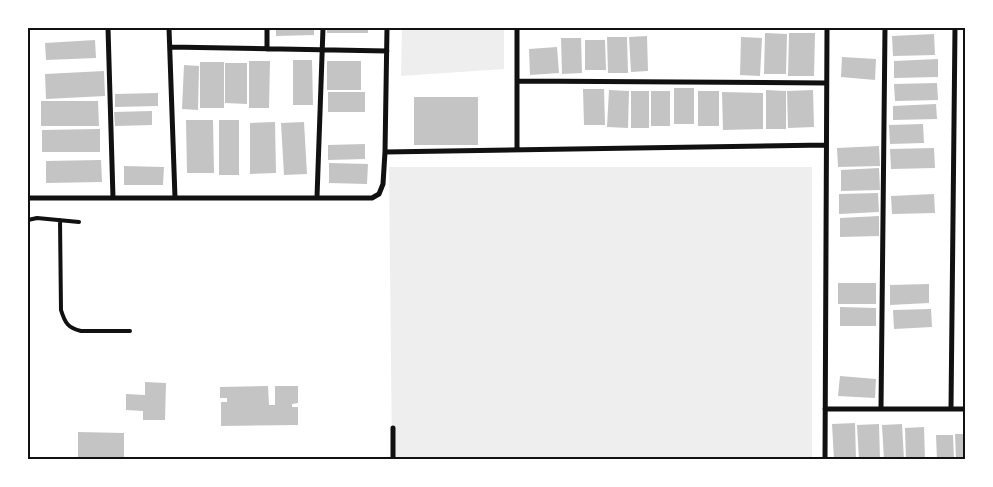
<svg xmlns="http://www.w3.org/2000/svg" width="993" height="487" font-family="'Open Sans',sans-serif">
  <style>
    .green { fill: #eee }
    .building { fill: #c4c4c4 }
    .lines { fill: none; stroke-linecap: round; stroke-linejoin: round }
    .service { stroke: #111; stroke-width: 4 }
    .minor { stroke: #111; stroke-width: 5 }
    .neatline { fill: none; stroke: #111; stroke-width: 2 }
  </style>
  <rect width="100%" height="100%" fill="#fff"/>
  <path class="green" d="M402,28H504V69L401,76Z
    M389,167H812V459H392Z"/>
  <path class="building" d="M276,28H314V35L276,36Z
    M327,28H368V33H327Z
    M765,33L787,34L786,74H764Z
    M789,33H815L814,76H788Z
    M934,34L935,55L893,56L892,36Z
    M647,36L648,71L631,72L629,37Z
    M607,37H627L628,73H608Z
    M741,37L762,38L760,76L740,75Z
    M561,38H581L582,73L562,74Z
    M95,40L96,58L46,60L45,43Z
    M585,40H605L606,70H585Z
    M557,47L559,73L530,75L529,49Z
    M842,57L876,59L875,80L841,77Z
    M938,59V77L894,78V61Z
    M293,60H312L313,105H293Z
    M249,61H270L269,108H249Z
    M327,61H361V90H327Z
    M200,62H224V108H200Z
    M225,63H247V104L225,103Z
    M184,65L199,66L198,110L182,109Z
    M104,71L105,96L46,99L45,74Z
    M937,83L938,100L895,101L894,84Z
    M674,88H694V124H674Z
    M583,89H604L605,125H584Z
    M609,90L629,91L628,128L607,127Z
    M766,90L786,91V129H766Z
    M813,90L814,127L788,128L787,91Z
    M631,91H649V128H631Z
    M651,91H670V126H651Z
    M698,91H719V126H698Z
    M328,92H365V112H328Z
    M722,92L763,93V129L723,130Z
    M158,93V106L115,107V94Z
    M414,97H478V145H414Z
    M41,101H98L99,126H41Z
    M936,104L937,119L893,120V106Z
    M152,111V125L115,126L114,112Z
    M186,120H213L214,173H187Z
    M219,120H239V175H219Z
    M275,122L276,173L250,174V123Z
    M304,122L307,174L284,175L281,123Z
    M923,124L924,143L890,144L889,125Z
    M100,129V152H42V130Z
    M365,144V159L328,160V145Z
    M879,146L880,166L838,167L837,148Z
    M934,148L935,168L891,169L890,149Z
    M101,160L102,182L46,183V161Z
    M329,163L368,164L367,184L329,183Z
    M124,166L164,167L163,185H124Z
    M879,168L880,190L841,191V170Z
    M878,193L879,212L839,214V194Z
    M934,194L935,213L892,214L891,196Z
    M879,216V236L840,237V218Z
    M838,283H876V304H838Z
    M929,284V303L890,305V285Z
    M840,307L876,308V326H840Z
    M931,309L932,327L894,329L893,310Z
    M840,376L876,379L875,398L838,396Z
    M145,382L166,383L165,420H143V411L126,410V394L145,395Z
    M268,386L269,405H275V386H298V403L292,404V407H298V425L221,426V402H227V398H220V387Z
    M855,423L856,460H834L832,424Z
    M879,424L880,460H859L857,425Z
    M902,424L904,460H884L882,425Z
    M924,427L925,460H906L905,428Z
    M78,432L124,433V460H78Z
    M955,434H966V460H956Z
    M936,435H953L954,460H937Z"/>
  <g class="lines">
    <path class="service" d="M28,220L37,218L79,222
      M60,220L61,310C65,323 68,328 81,331H130"/>
    <path class="minor" d="M108,28L113,198
      M169,28L175,198
      M170,47L387,51
      M267,49V28
      M517,81L826,83
      M517,150V28
      M385,152L826,145
      M317,197L323,28
      M28,198H372L379,194L383,184L385,152L387,28
      M825,409H966
      M881,409L885,28
      M951,409L955,28
      M393,460V428
      M825,460L827,28"/>
  </g>
  <rect width="993" height="487" fill="none" stroke="#ffffff" stroke-width="58"/>
  <rect x="29" y="29" width="935" height="429" class="neatline"/>
</svg>
